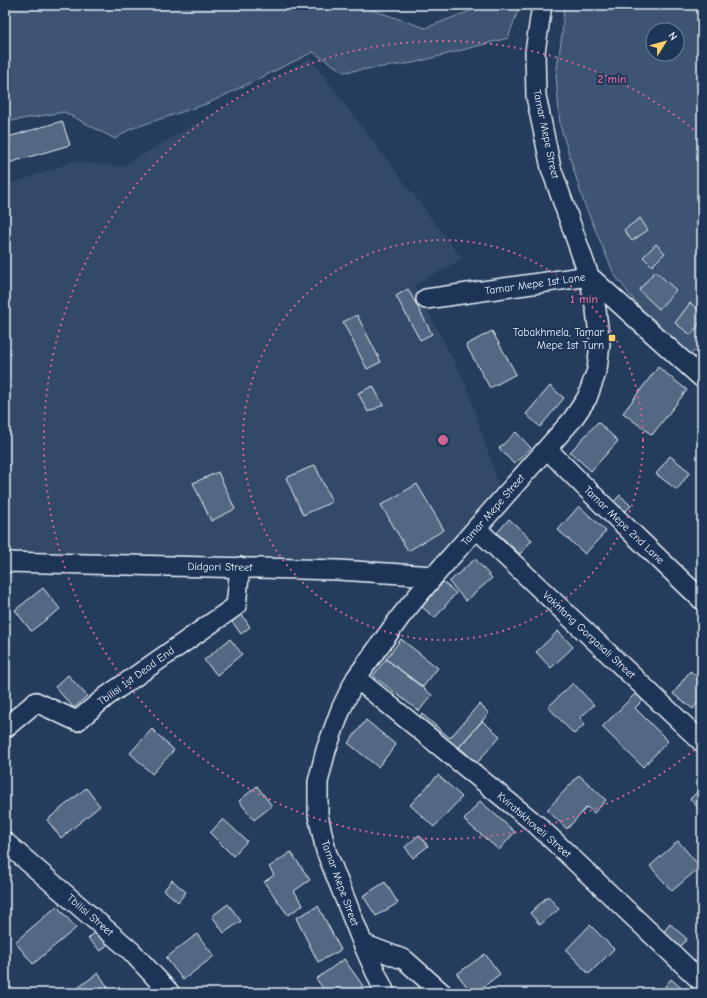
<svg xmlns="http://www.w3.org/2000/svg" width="707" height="998" font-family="'Comic Neue',sans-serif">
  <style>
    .built { fill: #334a68 }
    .green { fill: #3e5472; stroke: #93a2b5; fill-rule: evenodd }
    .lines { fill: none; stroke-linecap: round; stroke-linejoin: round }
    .stream { stroke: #99a8ba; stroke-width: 5 }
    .building { fill: #536782; stroke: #e8f1f8 }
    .minor-casing { stroke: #e8f1f8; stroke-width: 22 }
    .minor { stroke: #1d3557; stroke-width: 19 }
    .ring { fill: none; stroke: #cf6492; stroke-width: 2; stroke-dasharray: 2 4 }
    .poi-dot { fill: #ffd166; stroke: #1d3557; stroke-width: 1.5 }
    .labels { text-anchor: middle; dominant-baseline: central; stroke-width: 4; stroke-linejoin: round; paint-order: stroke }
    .street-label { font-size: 11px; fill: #e8f1f8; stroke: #1d3557 }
    .poi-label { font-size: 11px; fill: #e8f1f8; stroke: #1d3557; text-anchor: end }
    .centre { fill: #cf6492; stroke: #1d3557; stroke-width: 2 }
    .ring-label { font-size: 12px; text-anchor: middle; font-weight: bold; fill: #cf6492; stroke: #1d3557; stroke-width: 4; stroke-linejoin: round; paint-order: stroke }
  </style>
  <rect width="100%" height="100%" fill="#253d5d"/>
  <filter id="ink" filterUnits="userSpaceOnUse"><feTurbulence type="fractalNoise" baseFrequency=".025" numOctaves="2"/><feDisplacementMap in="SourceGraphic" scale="8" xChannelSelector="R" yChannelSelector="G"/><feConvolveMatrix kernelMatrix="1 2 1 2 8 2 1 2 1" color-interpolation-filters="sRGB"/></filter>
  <g filter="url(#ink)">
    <path class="built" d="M310,58L462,259L414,285L466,384L499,487L424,573L5,559V186L75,161L121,167Z"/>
    <path class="green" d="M5,5H358L425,28L470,11L473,5H520L508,38L413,63L344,72L313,52L209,103L130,129L115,139L64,112L5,122Z
      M564,5H702V348L689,354L640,308L614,274L584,203L560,125L556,75L562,35ZM653,30H677V54H653Z"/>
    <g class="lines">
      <path class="stream" d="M699,85L702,86"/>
    </g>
    <path class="building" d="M62,121L70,145L5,164V138Z
      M640,218L648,230L632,241L624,230Z
      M656,244L665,253L652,266L643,257Z
      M655,271L676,290L659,309L639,290Z
      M408,289L432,334L420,340L396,296Z
      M690,303L702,312V320L691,335L675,323Z
      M357,315L381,362L367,369L343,322Z
      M492,331L516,374L490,388L466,345Z
      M658,367L687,390L652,435L623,413Z
      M373,386L383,405L368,412L358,393Z
      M550,386L564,398L540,427L526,414Z
      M598,422L618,441L591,471L570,452Z
      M516,432L531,448L514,464L499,448Z
      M670,456L690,472L677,490L656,474Z
      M315,465L332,502L303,515L286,478Z
      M218,472L235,509L211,521L193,483Z
      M417,484L444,530L408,551L381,505Z
      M620,495L631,506L622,515L611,505Z
      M579,506L606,531L585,554L558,530Z
      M509,519L532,540L520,554L497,533Z
      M475,559L492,578L466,601L449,582Z
      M443,582L456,593L435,618L422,607Z
      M43,588L60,609L31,631L15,610Z
      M240,612L250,627L241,634L230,619Z
      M558,631L573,647L551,668L536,652Z
      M230,639L242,654L217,675L204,660Z
      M401,639L438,668L423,687L386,659Z
      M386,659L432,695L419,711L373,676Z
      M690,671L702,680V697L693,709L673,694Z
      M68,675L87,696L74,708L55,687Z
      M573,683L594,705L580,718L585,724L574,734L548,707Z
      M639,690L646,697L635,708L668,741L643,767L602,727Z
      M479,704L489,713L455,752L417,719L422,714L450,738Z
      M366,720L396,745L378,767L348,743Z
      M482,721L500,736L477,763L459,747Z
      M152,729L174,750L152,774L130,753Z
      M438,775L462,797L434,827L410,805Z
      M579,775L606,800L594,813L587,807L567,829L547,810Z
      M257,786L272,806L254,820L239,801Z
      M702,787V812L690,799Z
      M86,788L100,806L61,838L47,820Z
      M480,801L515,832L499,850L464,820Z
      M223,819L247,841L233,856L210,833Z
      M419,835L428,846L413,858L405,847Z
      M678,841L700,867L672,891L650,866Z
      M291,852L310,880L294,891L303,905L288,915L264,882L274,875L269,867Z
      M172,880L186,892L178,902L164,890Z
      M385,882L398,903L376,916L363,896Z
      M548,896L559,909L540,925L530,913Z
      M228,904L241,921L224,933L212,916Z
      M57,906L76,928L33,964L15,942Z
      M318,906L341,950L318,962L296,918Z
      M670,924L687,939L678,950L661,935Z
      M590,925L614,949L589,974L566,950Z
      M97,930L110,942L101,951L88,939Z
      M197,934L214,956L183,980L166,958Z
      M485,954L500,974L475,993H472L457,974Z
      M344,959L363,986L352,993H327L316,979Z
      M5,967L9,973L5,976Z
      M98,973L112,993H71Z
      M671,979L687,993H660Z"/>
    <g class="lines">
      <g class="minor-casing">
        <path id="minor" d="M426,299L589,276L702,378
          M547,449L602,504L702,600
          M477,529L702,742
          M5,562L338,570L434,576
          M356,678L537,825L702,982
          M5,728L36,702L77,721L107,696L236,606L240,567
          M5,842L131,951L170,993
          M363,944L405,960L442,993
          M385,993L363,944L326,851L318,815V782L326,750L341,709L356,678L401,616L434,576L572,420L587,398L597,370L600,344L596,310L589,276L551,168L536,96L535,52L542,5"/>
      </g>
      <use href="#minor" class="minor"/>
    </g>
  </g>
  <g class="ring">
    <circle cx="443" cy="440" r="200"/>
    <path d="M699 746A399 399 0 1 1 699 134"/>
  </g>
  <rect class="poi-dot" x="608" y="334" width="8" height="8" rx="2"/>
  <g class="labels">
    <g class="street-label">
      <text transform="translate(546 134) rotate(78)">Tamar Mepe Street</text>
      <text transform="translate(535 284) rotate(-8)">Tamar Mepe 1st Lane</text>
      <text transform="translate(493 510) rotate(-49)">Tamar Mepe Street</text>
      <text transform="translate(624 525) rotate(44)">Tamar Mepe 2nd Lane</text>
      <text transform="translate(220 567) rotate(1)">Didgori Street</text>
      <text transform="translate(589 635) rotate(43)">Vakhtang Gorgasali Street</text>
      <text transform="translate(136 676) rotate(-36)">Tbilisi 1st Dead End</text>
      <text transform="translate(534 825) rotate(41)">Kviratskhoveli Street</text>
      <text transform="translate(340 883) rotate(70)">Tamar Mepe Street</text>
      <text transform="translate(90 915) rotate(41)">Tbilisi Street</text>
    </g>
    <g class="poi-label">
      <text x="604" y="332">Tabakhmela, Tamar<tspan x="604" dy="13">Mepe 1st Turn</tspan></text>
    </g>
  </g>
  <circle cx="443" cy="440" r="6" class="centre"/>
  <g class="ring-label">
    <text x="612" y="83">2 min</text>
    <text x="584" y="303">1 min</text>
  </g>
  <rect width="707" height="998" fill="none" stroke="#1d3557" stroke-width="20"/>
  <rect x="10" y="10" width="687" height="978" fill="none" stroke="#e8f1f8" stroke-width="1.5" filter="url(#ink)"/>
  <g transform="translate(665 42) rotate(53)"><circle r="19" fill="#1d3557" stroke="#6e8097"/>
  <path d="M0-3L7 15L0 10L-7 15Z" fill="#ffd166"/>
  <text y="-6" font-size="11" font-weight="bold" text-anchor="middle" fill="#e8f1f8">N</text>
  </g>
</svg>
